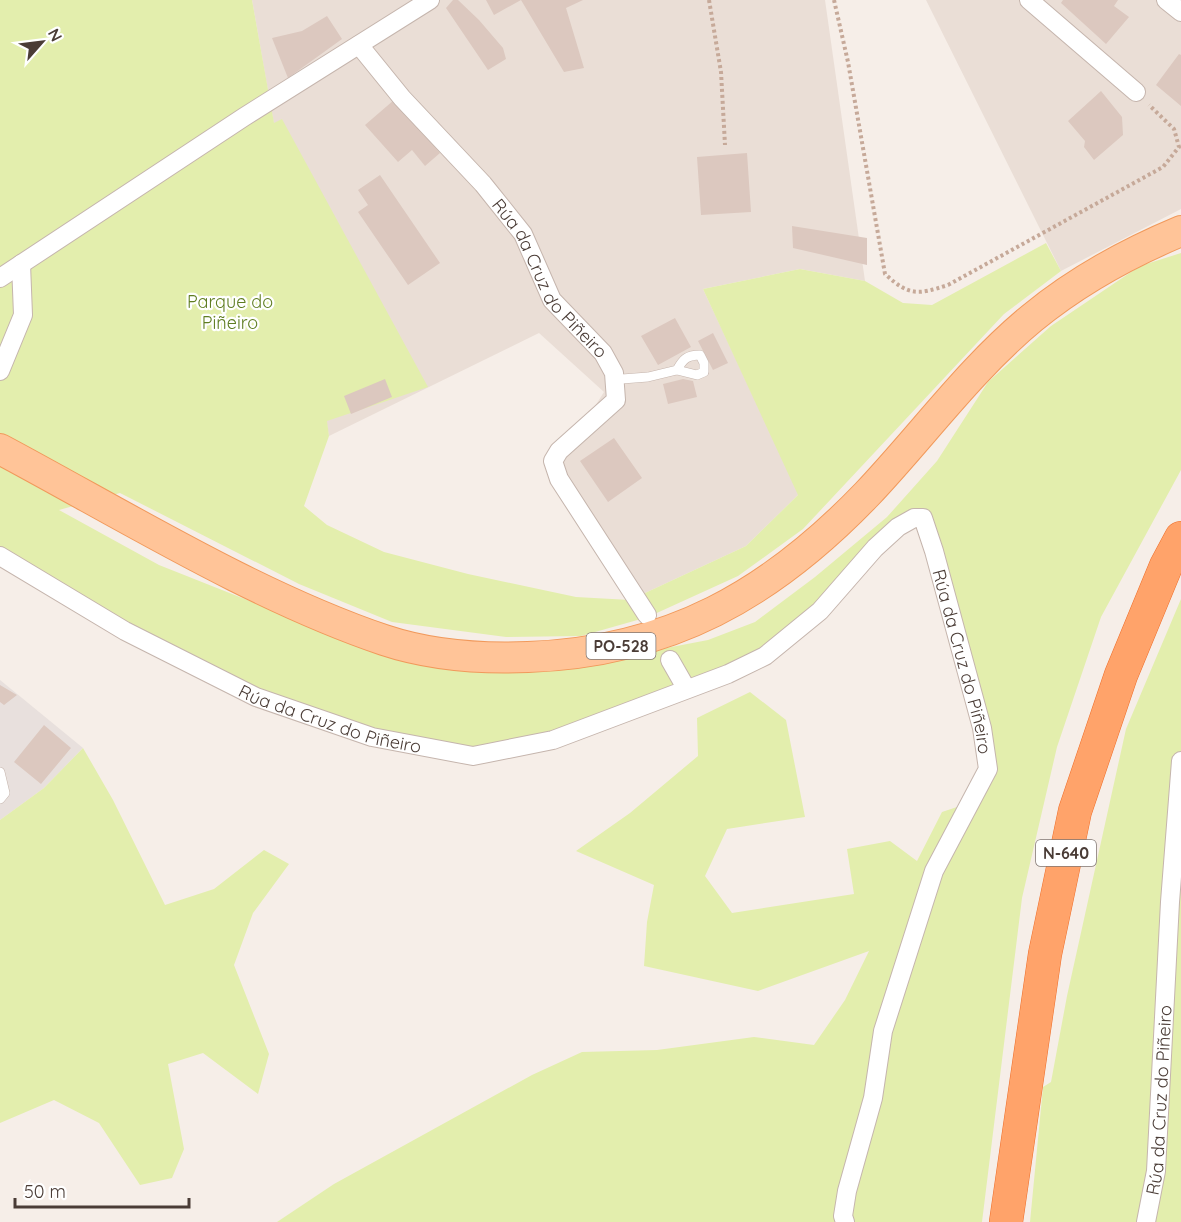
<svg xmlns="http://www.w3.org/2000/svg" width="1181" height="1222" font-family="Quicksand,sans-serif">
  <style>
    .residential { fill: #eaded6 }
    .industrial { fill: #e8e0dd }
    .green { fill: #e3eead }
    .building { fill: #dcc8bf }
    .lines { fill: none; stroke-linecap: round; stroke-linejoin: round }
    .lane-casing { stroke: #c5b5ad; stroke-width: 10 }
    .street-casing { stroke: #c5b5ad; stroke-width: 20 }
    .primary-casing { stroke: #f1995b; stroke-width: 32 }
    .highway-casing { stroke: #ee6e2a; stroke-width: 34 }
    .path { stroke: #c6a999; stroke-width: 4; stroke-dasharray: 3 3; stroke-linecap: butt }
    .lane { stroke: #fff; stroke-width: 9 }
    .street { stroke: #fff; stroke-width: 18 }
    .primary { stroke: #ffc498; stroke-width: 30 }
    .highway { stroke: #ffa36a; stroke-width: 33 }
    .labels { text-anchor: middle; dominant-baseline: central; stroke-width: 4.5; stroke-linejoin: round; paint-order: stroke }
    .shield { fill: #fff; stroke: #807672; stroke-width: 1.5 }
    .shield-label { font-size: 16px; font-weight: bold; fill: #4a3c36 }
    .street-label { font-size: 18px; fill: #4a3c36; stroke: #fff }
    .park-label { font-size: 18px; fill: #5f7d21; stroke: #fff }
  </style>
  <rect width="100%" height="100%" fill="#f6eee8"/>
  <path class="residential" d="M252,0H825L865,281L800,269L703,289L799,494L746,546L630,600L558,464L604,392L539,333L329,436Z
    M926,0H1181V209L1061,271Z"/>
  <path class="industrial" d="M0,680L83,748L44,788L0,820Z"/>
  <path class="green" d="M0,0H252L274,123L282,119L428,387L327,421L329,436L304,506L327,525L384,552L468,574L576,597L630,600L746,546L798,495L703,289L800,269L865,281L903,303L932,305L1046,243L1061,271L1004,314L803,529L738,576L648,617L581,636L506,637L392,622L299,584L120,493L59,510L159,565L340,637L461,667L541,672L708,640L755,622L815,577L887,517L937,461L988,382L1051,326L1140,266L1181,253V470L1101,617L1057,747L1022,898L982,1222H277L334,1184L532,1075L582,1052L657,1050L754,1037L814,1045L845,1000L869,951L758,991L644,966L647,922L654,885L576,851L630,813L698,756L697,718L750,692L786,720L805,817L727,829L705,876L732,913L854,894L847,849L890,841L917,861L942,812L969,803L988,769L922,518L892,531L765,656L553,740L480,755L354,730L125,631L0,556Z
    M1181,599V1222H1030L1043,1087L1051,1082L1067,996L1126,729Z
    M83,748L113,800L165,905L214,889L264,850L289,864L253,913L234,965L269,1054L258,1094L203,1053L168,1064L184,1149L172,1178L140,1185L99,1123L54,1100L0,1123V820L44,788Z"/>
  <path class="building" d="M453,0H458L479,20L503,48L506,59L488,70L446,8Z
    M486,0H521L494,15Z
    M521,0H583L566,8L584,68L564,72Z
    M1063,0H1118L1114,6L1129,17L1106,44L1061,3Z
    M327,16L342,39L288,78L272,38L302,31Z
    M1179,54L1181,55V106L1156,85Z
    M1101,91L1122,117L1123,135L1094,160L1084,147L1085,141L1068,121Z
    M394,100L440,153L425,166L412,150L398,162L365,125Z
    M747,153L751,212L701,215L697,157Z
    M380,175L440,263L408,285L358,212L368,205L358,190Z
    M792,226L867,238V265L793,248Z
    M675,318L691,347L658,365L641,336Z
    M713,333L728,363L713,370L698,341Z
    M385,379L392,397L351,414L344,396Z
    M683,379L693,381L697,397L668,404L663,384Z
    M614,438L642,478L608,502L580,461Z
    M0,685L17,695L4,705L0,702Z
    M44,725L71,748L41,784L14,762Z"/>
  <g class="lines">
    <g class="lane-casing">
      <path id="lane" d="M614,373L622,379L648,377L677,370L697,375L704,372V363L700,355C687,355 683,359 677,370
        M0,772L5,793L0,799"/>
    </g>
    <g class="street-casing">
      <g id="street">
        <path d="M1029,0L1136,92"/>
        <path d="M1166,0L1181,12"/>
        <path id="s1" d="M359,45L402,98L483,184L523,234L552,300L603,353L614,373L616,400L559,451L553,461L559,479L647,615"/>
        <path d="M0,278L244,117L430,0"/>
        <path d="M0,371L23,315L21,264"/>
        <path id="s2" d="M0,556L125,631L256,697L372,737L473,756L553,740L728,674L765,656L820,611L875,548L898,527L914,518H923L934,551L982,728L988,769L934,871L883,1031L873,1098L847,1191L843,1216L845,1222"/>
        <path d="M670,660L686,688"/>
        <path id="s3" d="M1146,1222L1156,1171L1170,902L1181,761"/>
      </g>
    </g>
    <g class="primary-casing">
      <path id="primary" d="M0,449C122,514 254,596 384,640C429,655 480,659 528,657C669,652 770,595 867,494C922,436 970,369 1032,318C1077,281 1128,253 1181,231"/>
    </g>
    <g class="highway-casing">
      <path id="highway" d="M1006,1222L1045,954L1075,811L1121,675L1166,566L1181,538"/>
    </g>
    <path class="path" d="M709,0L721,72L725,145
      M834,0L848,62L885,274C909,296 917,295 948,285L1163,167L1179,147L1174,129L1149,105"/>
    <use href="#lane" class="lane"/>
    <use href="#street" class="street"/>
    <use href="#primary" class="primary"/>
    <use href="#highway" class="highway"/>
  </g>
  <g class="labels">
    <g class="shield">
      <rect x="586.5" y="633" width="69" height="26" rx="4.5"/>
      <rect x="1036" y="840" width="60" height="26" rx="4.5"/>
    </g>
    <g class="shield-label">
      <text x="621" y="646">PO-528</text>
      <text x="1066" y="853">N-640</text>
    </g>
    <g class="street-label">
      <text stroke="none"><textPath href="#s1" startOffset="303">Rúa da Cruz do Piñeiro</textPath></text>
      <text stroke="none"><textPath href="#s2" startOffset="1190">Rúa da Cruz do Piñeiro</textPath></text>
      <text stroke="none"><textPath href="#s2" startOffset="370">Rúa da Cruz do Piñeiro</textPath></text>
      <text stroke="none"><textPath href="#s3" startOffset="123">Rúa da Cruz do Piñeiro</textPath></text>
    </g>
    <g class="park-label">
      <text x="230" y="301">Parque do<tspan x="230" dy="21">Piñeiro</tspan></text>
    </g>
  </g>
  <g transform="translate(42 42) rotate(62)" stroke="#ffffff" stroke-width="4.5" paint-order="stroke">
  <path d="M0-4.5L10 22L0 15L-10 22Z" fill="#4a3c36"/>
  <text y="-9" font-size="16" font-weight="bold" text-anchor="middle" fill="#4a3c36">N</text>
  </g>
  <path d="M15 1198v9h174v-9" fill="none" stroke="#4a3c36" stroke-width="3"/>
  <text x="24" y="1198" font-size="18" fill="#4a3c36" stroke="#ffffff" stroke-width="4.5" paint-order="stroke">50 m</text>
</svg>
